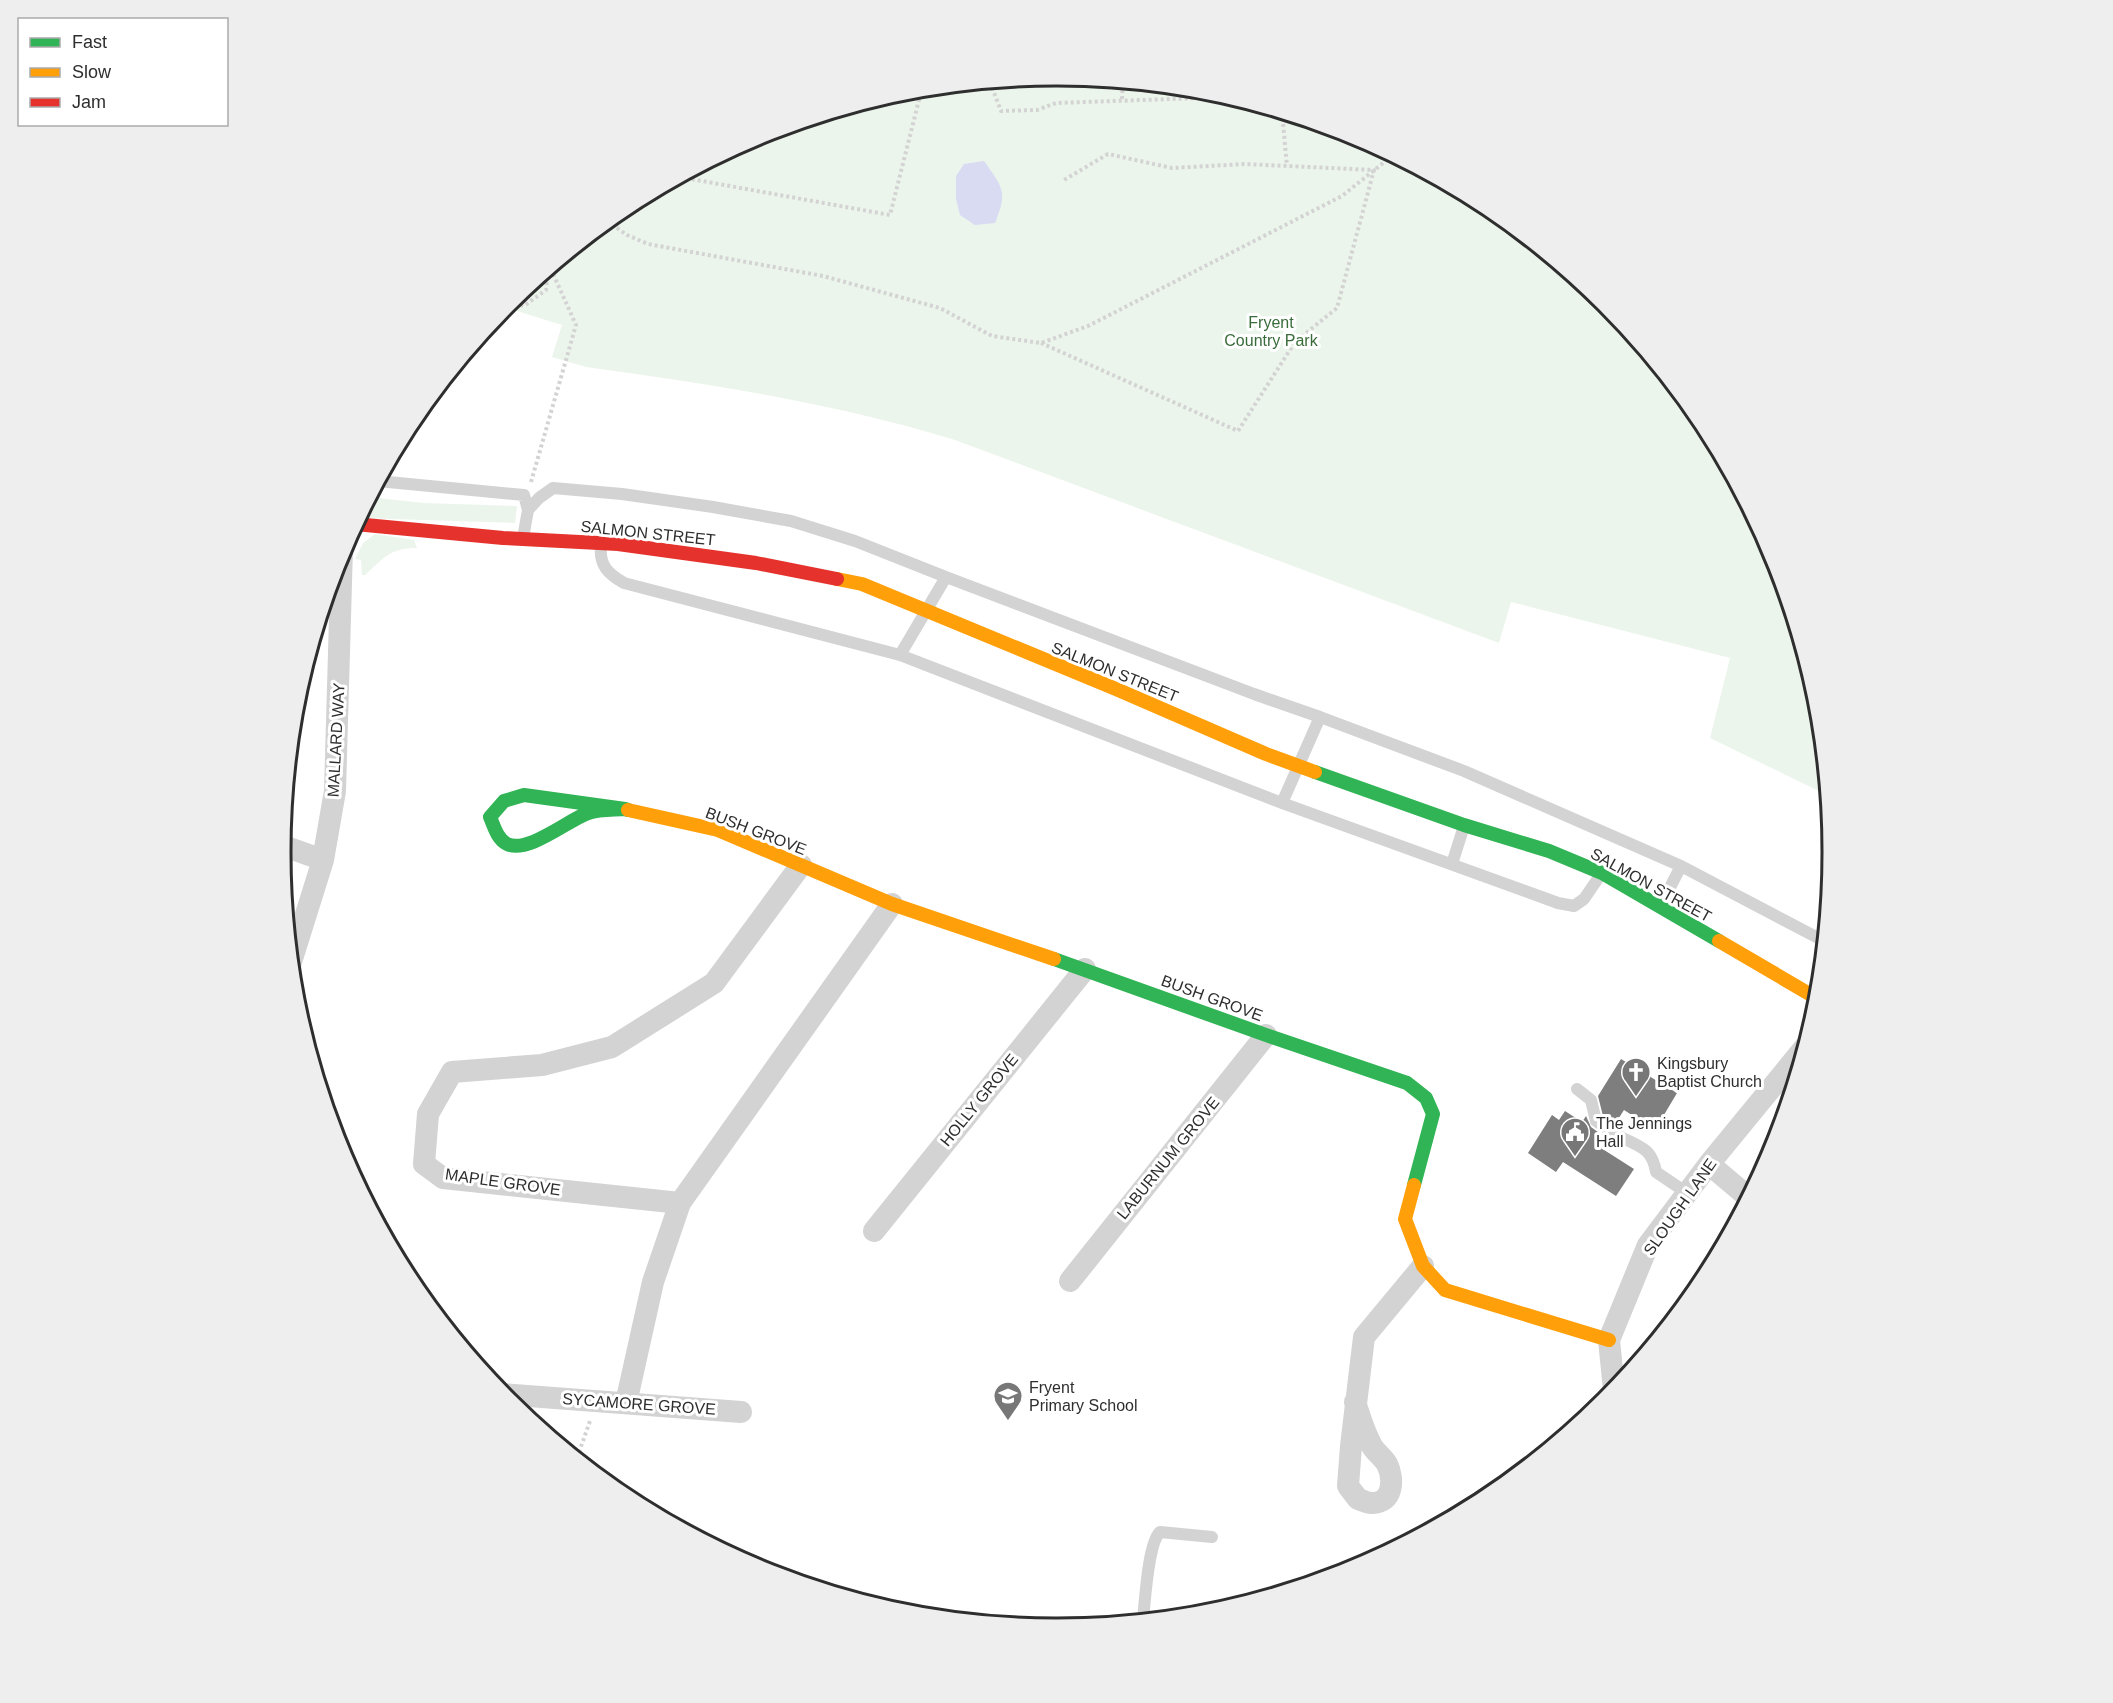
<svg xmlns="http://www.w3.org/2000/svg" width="2113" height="1703" font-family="Arial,sans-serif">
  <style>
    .green { fill: #ecf5ec }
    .water { fill: #d8dbf2 }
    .building { fill: #7e7e7e }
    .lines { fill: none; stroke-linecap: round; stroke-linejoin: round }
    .path { stroke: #d3d3d3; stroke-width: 4; stroke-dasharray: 3 3; stroke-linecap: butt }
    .lane { stroke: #d3d3d3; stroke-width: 12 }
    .street { stroke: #d3d3d3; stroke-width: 22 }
    .fast { stroke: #30b455; stroke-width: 14 }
    .slow { stroke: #ff9f0a; stroke-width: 14 }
    .jam { stroke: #e5322d; stroke-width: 14 }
    .labels { text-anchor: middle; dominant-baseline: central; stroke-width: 6; stroke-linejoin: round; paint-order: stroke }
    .park-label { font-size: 16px; fill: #3a6c3b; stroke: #fff }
    .street-label { font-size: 16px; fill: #2e2e2e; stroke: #fff }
    .poi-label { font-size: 16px; fill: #2e2e2e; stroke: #fff; text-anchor: start }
    .rim { fill: none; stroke: #2e2e2e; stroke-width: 3 }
  </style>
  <rect width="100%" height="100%" fill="#fff"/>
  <path class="green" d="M1057,75L1208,90L1354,134L1488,206L1606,303L1702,420L1774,555L1818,700L1827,795L1710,738L1730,658L1511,602L1499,643L955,440C835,403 710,384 586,367L552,357L562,325L504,307L625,206L760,134L905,90Z
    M370,497L424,503L517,506L515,523L359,518Z
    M375,534L414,540L417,548C390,548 385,557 365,575H362L361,560L355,559L363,543Z"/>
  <path class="water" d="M984,161C1003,188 1008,192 995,223L975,225L960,215L956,199V176L964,164Z"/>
  <path class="building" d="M1621,1059L1677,1093L1655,1130L1624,1110L1615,1124L1603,1116L1598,1096Z
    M1565,1111L1582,1122L1586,1116L1591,1127L1606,1138L1601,1148L1634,1169L1616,1196L1563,1162L1556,1172L1528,1153L1552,1115L1559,1120Z"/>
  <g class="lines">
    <path class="path" d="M990,82L1001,111L1037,110L1056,103L1230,97
      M1122,99L1123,82
      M1282,112L1287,166
      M680,177L890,215L922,88
      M607,221L627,235L648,244L823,276L940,308L992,336L1041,343L1088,326L1342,196L1393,155
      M509,301L524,306L546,290L548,269
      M1041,343L1238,431L1295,342L1337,308L1374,170L1244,164L1172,168L1108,154L1064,180
      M531,482L576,325L550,267
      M577,1458L590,1421"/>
    <path class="lane" d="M378,481L524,495L528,510L523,538
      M528,510L539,498L553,488L622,494L713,507L791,521L855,541L946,577
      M601,546C599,565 608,574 624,583L900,655L1282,803L1558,903L1574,906L1584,899L1601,874
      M900,655L946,577L1254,694L1320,717
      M1282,803L1320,717L1464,771L1681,866
      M1452,864L1464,826
      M1661,905L1681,866L1822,940
      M1577,1089L1591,1100L1596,1121C1604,1127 1612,1132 1621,1137C1640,1147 1652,1148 1656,1172L1687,1193
      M1143,1620C1145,1601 1148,1543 1160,1532L1212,1537"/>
    <path class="street" d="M281,845L323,860
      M291,962L323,860L335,791L342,548
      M1709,1164L1748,1197
      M680,1203L443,1178L424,1164L428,1114L452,1072L542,1065L612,1047L714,983L801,865
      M874,1231L1085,969
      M1070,1281L1266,1035
      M1614,1390L1609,1340L1648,1245L1709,1164L1805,1047
      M502,1394L741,1412
      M1355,1402C1360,1417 1364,1432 1372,1446C1376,1453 1383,1457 1387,1464C1394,1478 1394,1504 1371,1503C1367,1503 1362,1500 1358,1499L1348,1486L1351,1446L1364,1337L1423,1266
      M626,1403L653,1282L680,1203L892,904"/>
    <path class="fast" d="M1315,772L1464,825L1549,851L1602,873L1719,941
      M625,809C613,810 600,809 588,813C568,820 528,854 507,844C497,839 494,826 490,817L504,801L524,795L625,809L628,810
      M1054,959L1266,1035L1407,1083L1426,1098L1433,1114L1414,1185"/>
    <path class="slow" d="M837,579L862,584L1116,689L1266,754L1315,772
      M628,810L718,830L892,904L1054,959
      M1719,941L1818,999
      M1414,1185L1405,1219L1423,1266L1445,1290L1609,1340"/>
    <path class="jam" d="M355,524L503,538L618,544L756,563L837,579"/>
  </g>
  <defs>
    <g id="church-pin" transform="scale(1.5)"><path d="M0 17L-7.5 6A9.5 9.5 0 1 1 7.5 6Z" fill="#777" stroke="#fff"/><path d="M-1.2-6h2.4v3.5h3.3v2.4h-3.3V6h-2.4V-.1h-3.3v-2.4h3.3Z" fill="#fff"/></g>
    <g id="civic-pin" transform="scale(1.5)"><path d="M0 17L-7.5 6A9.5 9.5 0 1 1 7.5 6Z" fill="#777" stroke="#fff"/><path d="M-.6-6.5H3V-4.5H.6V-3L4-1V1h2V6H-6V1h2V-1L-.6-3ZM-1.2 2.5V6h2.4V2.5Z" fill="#fff"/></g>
    <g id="school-pin" transform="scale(1.5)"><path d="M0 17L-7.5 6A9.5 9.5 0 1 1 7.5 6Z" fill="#777" stroke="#fff"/><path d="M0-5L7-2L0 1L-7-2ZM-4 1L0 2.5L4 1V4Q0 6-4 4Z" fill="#fff"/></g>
  </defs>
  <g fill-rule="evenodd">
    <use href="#church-pin" x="1636" y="1072"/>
    <use href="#civic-pin" x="1575" y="1132"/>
    <use href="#school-pin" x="1008" y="1396"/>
  </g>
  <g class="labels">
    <g class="park-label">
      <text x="1271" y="322">Fryent<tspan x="1271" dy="18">Country Park</tspan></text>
    </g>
    <g class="street-label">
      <text transform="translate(648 533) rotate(6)">SALMON STREET</text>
      <text transform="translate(1115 672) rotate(22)">SALMON STREET</text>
      <text transform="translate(336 740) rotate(-87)">MALLARD WAY</text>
      <text transform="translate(756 831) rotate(21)">BUSH GROVE</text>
      <text transform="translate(1651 885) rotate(29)">SALMON STREET</text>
      <text transform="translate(1212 998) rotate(20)">BUSH GROVE</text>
      <text transform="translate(979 1100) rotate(-51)">HOLLY GROVE</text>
      <text transform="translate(1168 1158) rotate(-51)">LABURNUM GROVE</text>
      <text transform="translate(503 1182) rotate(8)">MAPLE GROVE</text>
      <text transform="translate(1680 1207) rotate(-55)">SLOUGH LANE</text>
      <text transform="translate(639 1404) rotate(4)">SYCAMORE GROVE</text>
    </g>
    <g class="poi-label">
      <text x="1657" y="1063">Kingsbury<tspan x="1657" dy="18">Baptist Church</tspan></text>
      <text x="1596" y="1123">The Jennings<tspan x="1596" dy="18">Hall</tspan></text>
      <text x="1029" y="1387">Fryent<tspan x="1029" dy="18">Primary School</tspan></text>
    </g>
  </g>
  <path d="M0 0H2113V1703H0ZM1056 86H1057A765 765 0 0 1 1822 851V853A765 765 0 0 1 1057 1618H1056A765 765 0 0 1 291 853V851A765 765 0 0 1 1056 86Z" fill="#eee" fill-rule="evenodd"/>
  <path class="rim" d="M1056 86H1057A765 765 0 0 1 1822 851V853A765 765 0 0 1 1057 1618H1056A765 765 0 0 1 291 853V851A765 765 0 0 1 1056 86Z"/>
  <rect x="18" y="18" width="210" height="108" fill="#ffffff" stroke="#ababab" stroke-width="1.5"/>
  <rect x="30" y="38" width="30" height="9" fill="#30b455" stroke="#ababab" stroke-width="1.5"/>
  <text x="72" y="48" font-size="18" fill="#2e2e2e">Fast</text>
  <rect x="30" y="68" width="30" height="9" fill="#ff9f0a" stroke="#ababab" stroke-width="1.5"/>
  <text x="72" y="78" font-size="18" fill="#2e2e2e">Slow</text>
  <rect x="30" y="98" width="30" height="9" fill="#e5322d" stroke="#ababab" stroke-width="1.5"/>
  <text x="72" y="108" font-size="18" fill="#2e2e2e">Jam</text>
</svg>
